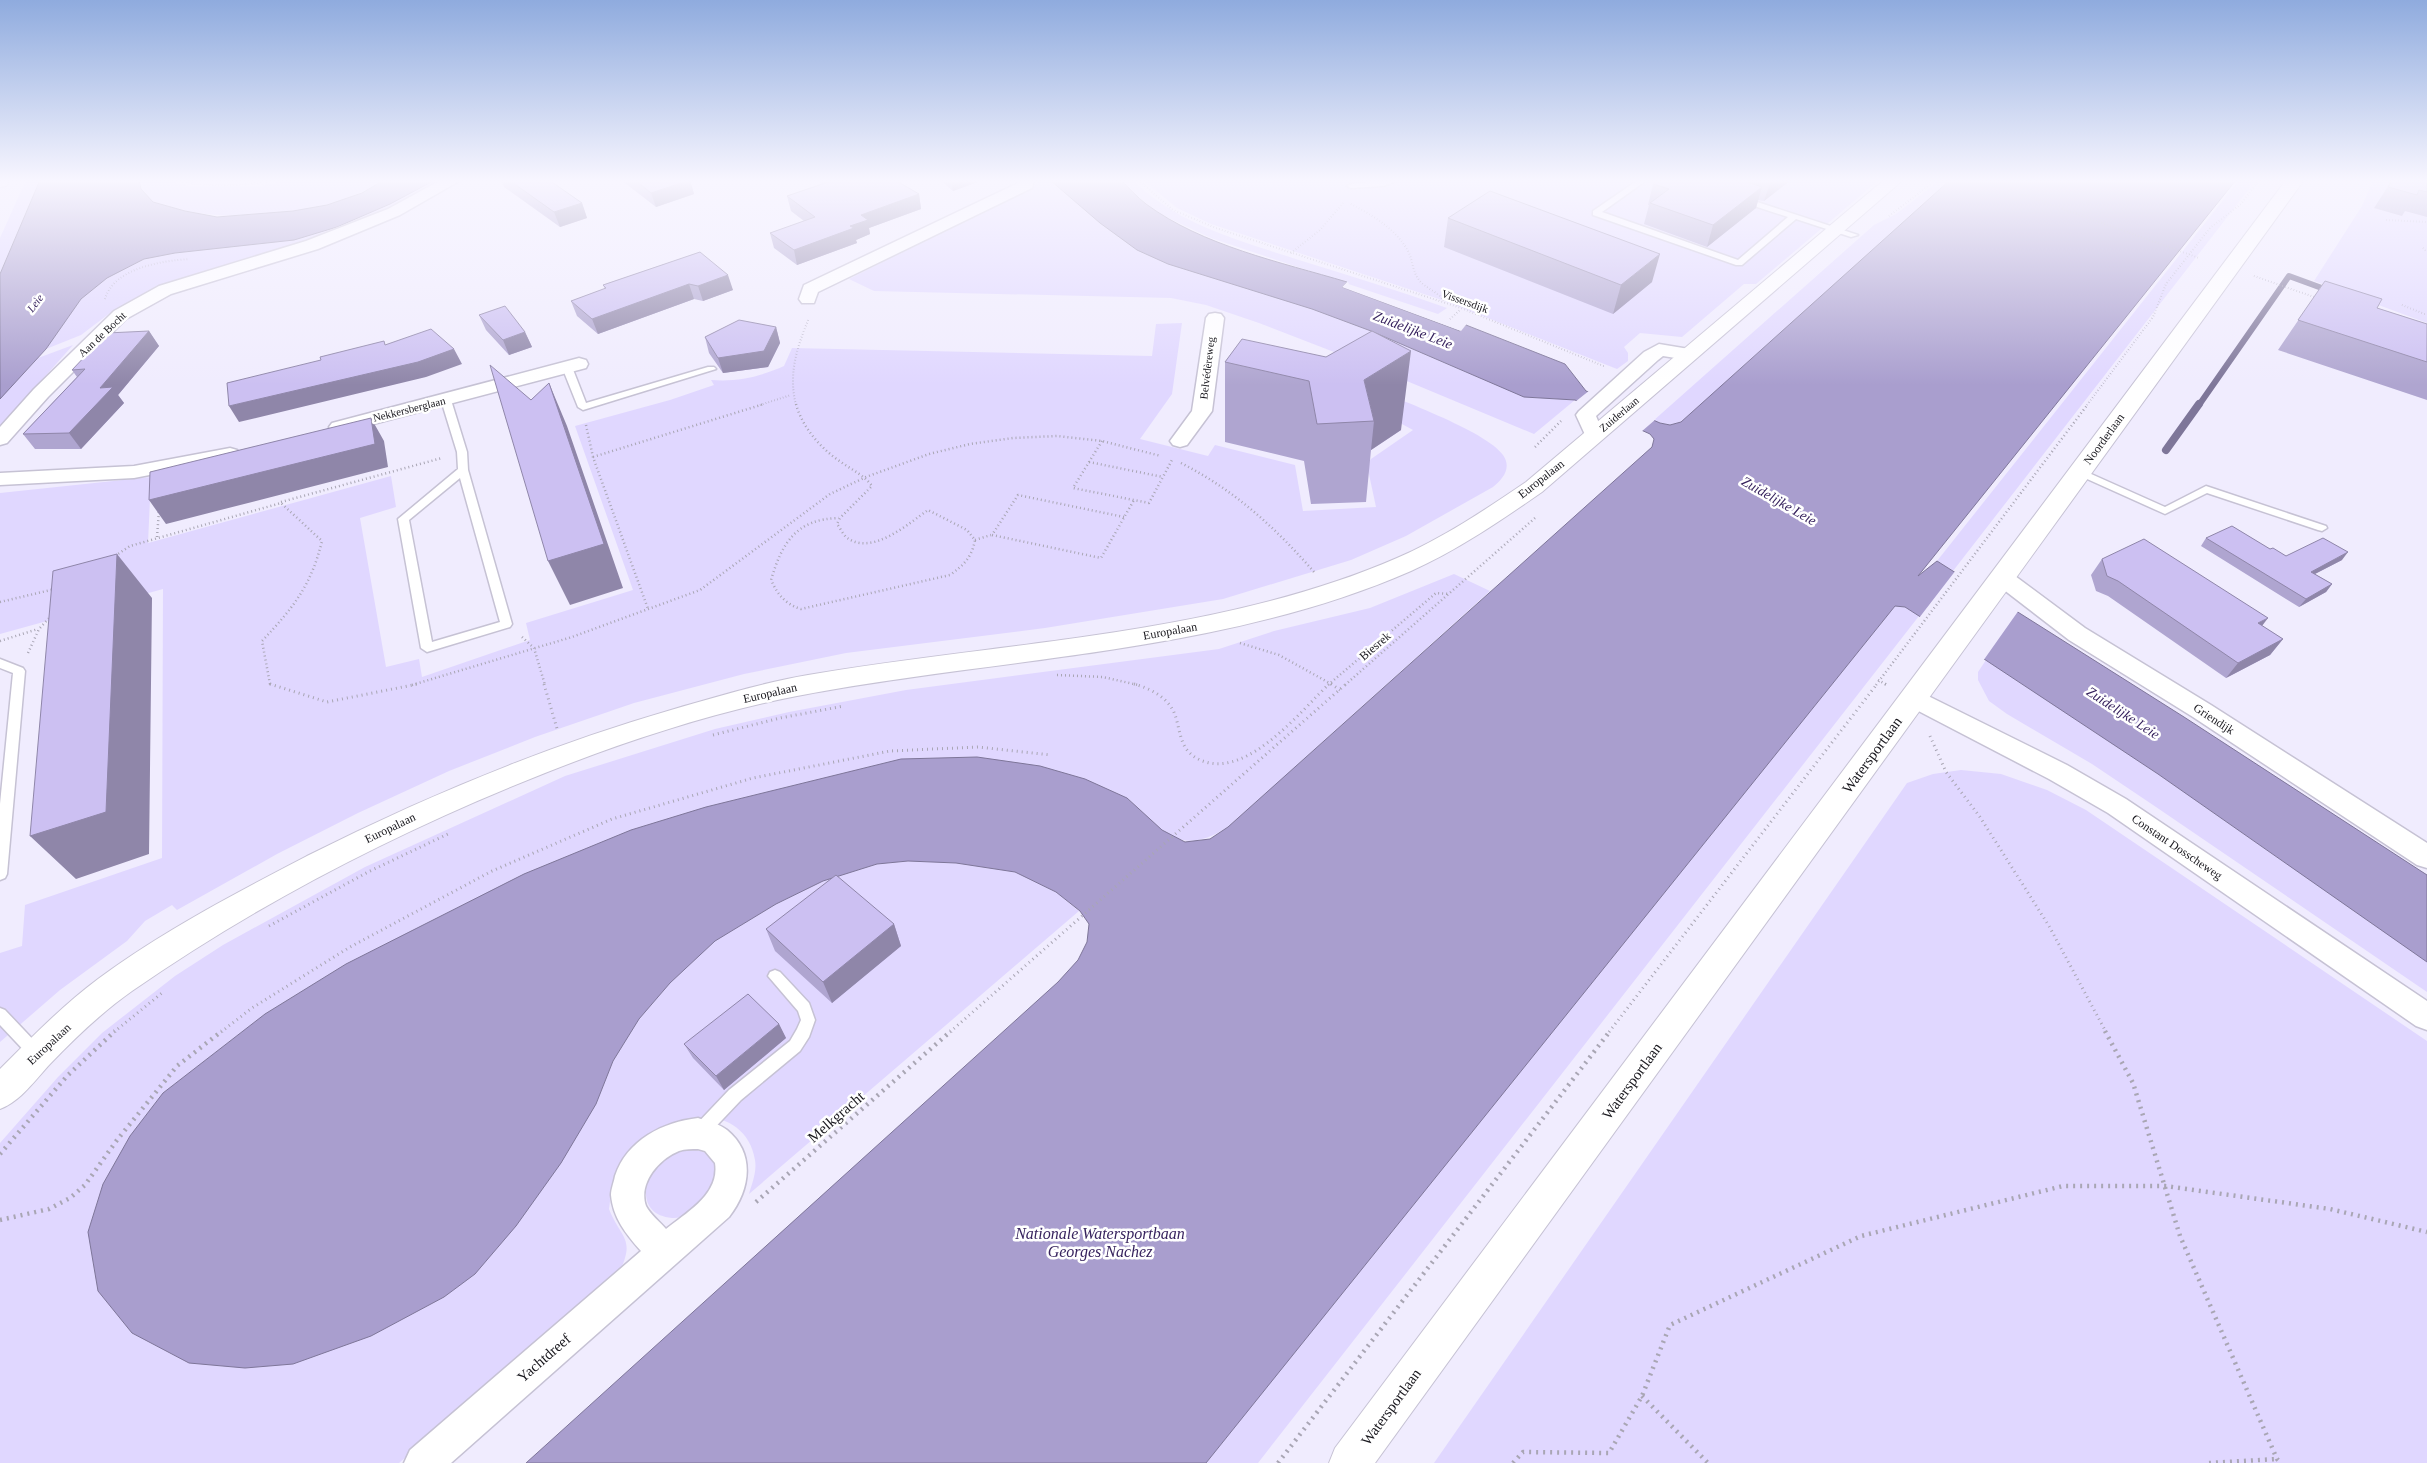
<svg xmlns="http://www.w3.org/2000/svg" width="2427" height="1463" font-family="Georgia,serif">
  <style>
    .green { fill: #e0d7ff }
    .water { fill: #a99ece; stroke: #7e7699 }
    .pier { fill: #f0ecfe }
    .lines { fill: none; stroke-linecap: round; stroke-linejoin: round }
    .stream-far1 { stroke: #7e7699; stroke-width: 6 }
    .stream { stroke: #7e7699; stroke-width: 8 }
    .service-casing { stroke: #c6c2d4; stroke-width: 3 }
    .minor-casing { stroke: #c6c2d4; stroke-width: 3 }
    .tertiary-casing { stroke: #c6c2d4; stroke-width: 2 }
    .path-far3 { stroke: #a9a6b4; stroke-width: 2; stroke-dasharray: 0.5 2.5; stroke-linecap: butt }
    .path-far2 { stroke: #a9a6b4; stroke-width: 2.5; stroke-dasharray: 1 3; stroke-linecap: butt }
    .path-far1 { stroke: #a9a6b4; stroke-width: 3; stroke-dasharray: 1 4; stroke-linecap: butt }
    .path { stroke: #a9a6b4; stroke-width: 4.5; stroke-dasharray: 2 5; stroke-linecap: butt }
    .service { fill: #fff; fill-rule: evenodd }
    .minor { fill: #fff; fill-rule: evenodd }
    .tertiary { fill: #fff; fill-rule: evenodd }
    .path-bridge { stroke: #a9a6b4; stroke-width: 2; stroke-dasharray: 0.5 2.5; stroke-linecap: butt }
    .wall { fill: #afa5d0 }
    .shaded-wall { fill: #8f86a9 }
    .building { fill: #ccc0f2; stroke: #8f86a9 }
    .labels { text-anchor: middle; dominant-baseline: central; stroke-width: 5; stroke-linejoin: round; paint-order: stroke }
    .far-street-label { font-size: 11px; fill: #18171d; stroke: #fff }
    .far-water-label { font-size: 11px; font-style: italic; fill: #37235e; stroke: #fff }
    .street-label { font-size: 12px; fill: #18171d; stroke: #fff }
    .water-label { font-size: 14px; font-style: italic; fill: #37235e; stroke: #fff }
    .near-street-label { font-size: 15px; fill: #18171d; stroke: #fff }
    .near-water-label { font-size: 16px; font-style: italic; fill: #37235e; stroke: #fff }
  </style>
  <rect width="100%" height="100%" fill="#f0ecfe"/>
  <path class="green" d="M26,180H40L0,273V238Z
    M139,180H165L190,186L240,187L262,186L289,180H384C366,191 349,198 329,204C282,217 217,221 171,207C165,205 157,205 153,202C145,197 141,188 139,180Z
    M435,180H446L412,199L341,231L157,287L110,313L81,335L46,349L81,299L107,278L144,259L175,253L294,240L361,217Z
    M1036,180H1050L1100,223L1137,250L1168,264L1312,309L1371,331L1524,397L1575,400L1534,434L1378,369L1259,323L1206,305L1171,298L874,291L849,279L1037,184Z
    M1121,180H1133C1179,226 1242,241 1302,261C1351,276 1399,291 1447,308L1438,314L1211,238L1162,215L1144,202Z
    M1143,180H1879L1756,284H1744L1682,337L1640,333L1624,347L1628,353V361L1617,369L1442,300L1211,224L1177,208Z
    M1940,180H1950L1681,422L1670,425L1653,421L1874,225L1896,214Z
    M2239,180H2256L1953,571L1937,561Z
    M2373,180H2427V323L2314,281L2362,206Z
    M1182,323L1172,394L1140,439L1208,456L1215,445L1295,465L1303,511L1376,507L1367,465L1371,459L1413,430L1363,403L1362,384C1392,397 1487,431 1503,455C1512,468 1503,479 1493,487L1406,536L1351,560L1223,599L1045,628L846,653L744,674L634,703L535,737L449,771L358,813L277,854L177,910L172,905L145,921L127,941L60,990L0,1042V953L22,946L25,905L162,858L163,589L0,634V493L151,477L148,543L391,476L396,507L360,518L386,667L419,659L422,677L530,640L526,623L633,590L575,426L670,400L714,385L711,380C738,382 759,377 784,366L792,348L1152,356L1156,324Z
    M73,345L0,427V399L38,358Z
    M1454,574L1490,591L1228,827C1179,858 1163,831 1127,798L346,964L265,1014L163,1093L331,1350L371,1336L444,1297L475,1274L596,1104L613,1061L639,1019L670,983L715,941L776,904L823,881L877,864L908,861L956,863L1015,872L1056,892L1079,911L749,1194C752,1183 757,1172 755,1160C749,1122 711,1109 679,1122C673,1124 616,1184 613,1190C610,1195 610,1204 609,1209C621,1239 636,1238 619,1273L399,1463H0V1143L58,1077L102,1033L175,976L223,945L365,867L565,776L715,729L789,712L906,690L1219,649L1274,631L1370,608Z
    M1895,606L1905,607L1919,616L1258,1463H1206Z
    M1986,660L2158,774L2427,962V992L2156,807L2092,764L2007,714L1989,701L1978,680V672Z
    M1961,770L2001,774L2047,790L2086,810L2427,1041V1463H1434L1907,783L1933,774Z
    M690,1149C712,1152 719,1159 719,1181C710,1191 701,1205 690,1213C686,1217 677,1218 672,1218C637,1215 641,1179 662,1160C670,1153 680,1151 690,1149Z"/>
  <path class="water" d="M40,180H139L141,189L153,202L185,211L217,217L293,211L327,205L362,193L384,180H435L390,204L337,227L294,240L175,253L144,259L107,278L81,299L46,349L0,399V274Z
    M1050,180H1121C1129,188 1137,197 1146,204C1203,246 1280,262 1347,282L1342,287L1460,331L1466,325L1565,364L1586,391L1660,423L1670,425L1681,422L1950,180H2236L1918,576L1937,561L2184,717L2427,875V962L2158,774L1919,616L1905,607L1895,606L1206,1463H526L1058,982L1078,960L1087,942L1089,924L1080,911L1056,892L1015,872L956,863L908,861L877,864L823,881L776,904L715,941L670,983L639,1019L613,1061L596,1104L561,1163L516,1226L475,1274L444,1297L371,1336L293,1364L245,1368L189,1363L132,1333L98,1291L88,1232L103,1184L130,1136L163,1093L265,1014L346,964L524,874L631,830L706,807L901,759L977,757L1040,766L1085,779L1127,798L1162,830L1185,842L1210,839L1228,827L1652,447L1654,439L1650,434L1575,400L1524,397L1371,331L1312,309L1168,264L1137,250L1100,223Z"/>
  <path class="pier" d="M1347,282L1349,283L1347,286L1460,328L1464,324L1466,325L1461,331L1342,287Z
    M1590,390L1656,419L1641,432L1575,402Z
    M1956,570L2019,610L1983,661L1919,618Z"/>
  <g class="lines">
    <path class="stream-far1" d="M2199,405L2289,276L2330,291"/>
    <path class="stream" d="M2166,450L2199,404"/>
    <g class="service-casing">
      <path id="service" d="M1387,180H1399L1383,186L1351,188L1347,186L1351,184Z
        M1638,180H1647L1602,212L1738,260L1788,217L1739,201L1738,199L1742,197L1858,235L1851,237L1796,219L1742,265H1736L1593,215V211Z
        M567,364L572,367L586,403L708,367H714L716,369L583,410L578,407L562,367Z
        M446,397L451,400L467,452L468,470L512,624L510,627L427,652L421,648L398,519L458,469L457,452L441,400ZM460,478L500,622L432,642L409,520Z
        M2080,469L2165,507L2206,486L2326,526L2327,528L2322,531L2318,530L2207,493L2165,514L2076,474V470Z
        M0,659L23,668L25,671L7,874L5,878L0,880V804L13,673L0,668Z
        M775,970L780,972L809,1003L815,1020L809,1037L800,1051L741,1100L704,1139L698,1142L692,1139L690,1134L692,1129L729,1090L790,1041L797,1029L801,1020L798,1011L768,976L770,972Z
        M0,1008L5,1010L42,1049L45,1054L42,1059L37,1061L32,1059L0,1025Z"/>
    </g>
    <g class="minor-casing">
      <path id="minor" d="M441,180H461L400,215L318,249L171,294L126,319L48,397L7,443L0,445V427L34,389L114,311L159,286L306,241L388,209Z
        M1018,180H1034L1032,188L818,292L814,303H802L799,299L804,285L1018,183Z
        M1215,313L1221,314L1224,318L1212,411L1187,445L1180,447L1173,445L1170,441L1192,411L1206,318L1209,314Z
        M1659,344L1695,350L1697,354L1695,358L1688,360L1663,356L1658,360L1596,416L1604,435L1601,439L1594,441L1587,439L1576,415L1579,411L1644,352Z
        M579,358L586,360L588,364L586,368L339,433L332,431L329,427L332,423Z
        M230,448L237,450L240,454L237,458L134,478L0,485V473L134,466Z
        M2003,571L2011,573L2085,628L2211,705L2427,843V868L2417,865L2193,717L2069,640L1995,583L1992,578L1995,573Z
        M1914,689L2067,765L2126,799L2427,1001V1030L2416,1026L2108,813L2049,779L1905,704L1902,698L1905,692Z
        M698,1118C707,1121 720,1124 727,1130C756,1154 750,1190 729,1217L451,1463H404L410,1450L641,1251C626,1234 613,1218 611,1195C611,1189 614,1182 615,1176C627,1140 663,1122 698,1118ZM698,1149L705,1151L715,1163C720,1194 687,1212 666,1229C660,1222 650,1214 646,1206C638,1183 659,1159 679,1151C685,1149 692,1149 698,1149Z"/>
    </g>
    <g class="tertiary-casing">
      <path id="tertiary" d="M0,180H10L6,186L0,187Z
        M1884,180H1903L1542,492C1500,521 1458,550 1411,571C1219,655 1000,657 797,696C711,713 626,741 545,773C401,830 260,902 132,991C102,1012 75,1038 50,1064C35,1080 21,1101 0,1109V1069C31,1038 63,1005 98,979C163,931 236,893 307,856C424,797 544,747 671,710C716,697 761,683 808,675C999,642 1218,636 1397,558C1443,538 1485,510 1526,482Z
        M2286,180H2304L1375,1463H1329L1335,1448Z"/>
    </g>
    <path class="path-far3" d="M174,180C209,188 243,186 278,180
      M1138,180L1173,210L1216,228L1461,308L1606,367
      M1351,204C1372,215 1396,229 1408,251C1413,260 1412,271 1419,280C1426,289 1441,293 1445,303
      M1889,216L1936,180
      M2386,220L2427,222
      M2423,248L2426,251
      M1291,253L1320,230L1344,202
      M2254,276L2317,298
      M105,299C114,268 161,261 189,259
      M2402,305L2427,315
      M1450,319L1461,309
      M760,405L791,395
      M796,405C788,374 797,347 809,318
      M2087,405L2153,317L2166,284L2210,228L2241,204L2259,180"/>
    <path class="path-far2" d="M796,404C802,427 821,449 841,462C852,470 864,475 872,486L840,518L837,524C840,528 843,534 846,537C871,557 908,524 928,510L967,530L975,540C972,557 964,565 950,575L801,609C785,604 778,595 771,580C782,543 796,519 839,518
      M586,425L593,457L648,609
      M1102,441L1073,488L1149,503L1172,460
      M1535,447L1561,421
      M593,457L764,404
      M1089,462L1163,477
      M1181,463C1234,490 1275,527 1314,572
      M281,502L442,458
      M1124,517L1018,495L992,535L1101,558L1134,500
      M157,537L159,510
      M975,540L991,535
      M115,556L130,546L281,503L322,541C311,586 293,608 262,641L270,684L273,685
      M0,602L55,589
      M522,637L534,648L545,685
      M0,641L38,629
      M1240,643L1279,655L1333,685
      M28,653L39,629L51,616
      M1057,675L1103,677L1138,685
      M1878,680L1887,685
      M412,685L572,637L700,590L830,494L866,477L929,454L970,444L1013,438L1057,436L1102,441L1161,456
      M1328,685L1436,593L1449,594
      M1345,685L1535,518
      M1876,685L2088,404"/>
    <path class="path-far1" d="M270,684L327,702L418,684
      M544,684L558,732
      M1134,684C1152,689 1171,699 1176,718C1179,728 1180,738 1185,747C1190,755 1198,760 1206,762C1250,775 1301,711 1329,684
      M1331,684L1340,690
      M1885,684L1889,686
      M713,735L780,718L844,706
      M1930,736L1946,772L1980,817L2049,926L2106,1032
      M269,926L368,872L450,833
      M114,1032L162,993
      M221,1032L252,1008L350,947L492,871L612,819L753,778L890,751L978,747L1051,755
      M950,1032L1346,684
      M1609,1032L1877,684"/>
    <path class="path" d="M2105,1031L2133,1083L2180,1236L2277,1459L2281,1463
      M0,1154L67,1076L115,1031
      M756,1202L951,1031
      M0,1220L49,1209L70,1198L85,1185L117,1140L177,1066L222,1031
      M1642,1396L1708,1463
      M1278,1463L1610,1031
      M1513,1463L1523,1452L1609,1453L1642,1396L1670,1325L1861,1236L2063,1186H2165L2330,1209L2427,1232
      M2209,1463L2277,1459"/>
    <use href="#service" class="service"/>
    <use href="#minor" class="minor"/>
    <use href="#tertiary" class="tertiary"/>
    <path class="path-bridge" d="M1983,180L2199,258"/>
  </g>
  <path class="wall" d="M501,180H549L582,203L587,218L560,227L504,187Z
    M621,180H690L694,194L656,207Z
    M818,180H895L919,194L921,209L869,228L870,234L856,240L857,243L797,265L774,248L770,233L804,221L791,211L787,196L823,184Z
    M940,180H983L953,191Z
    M1654,180H1791L1764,201L1758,200L1756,208L1707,247L1644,224L1649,205H1648Z
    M2392,180H2427V217L2405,211L2402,216L2374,208Z
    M1448,218L1652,282L1613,314L1444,247Z
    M700,252L733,290L703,301L694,299L598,334L577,316L571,301L605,289L603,285Z
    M2325,281L2377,308L2427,324V400L2278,350Z
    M479,315L525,332L532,347L509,355L486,330Z
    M776,327L780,343L768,367L723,373L709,353L705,337Z
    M149,331L159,346L118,395L124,403L81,449H35L23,434L77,377L72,370Z
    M1242,339L1401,430L1371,450L1366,502L1311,504L1304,461L1225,442V362Z
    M2206,538L2270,549L2286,556L2342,560L2315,574L2332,584L2326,592L2299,607L2201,546Z
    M2102,559L2262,626L2283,639L2270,655L2226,678L2108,596L2096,591L2091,575Z
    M894,924L901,946L832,1003L775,951L766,929Z
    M779,1024L786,1038L724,1090L693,1058L684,1044Z"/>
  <path class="shaded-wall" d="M690,180L694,194L656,207L651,193Z
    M951,180H983L953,191Z
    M1771,180H1791L1764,201Z
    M1762,187L1756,208L1707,247L1713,225Z
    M919,194L921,209L869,228L870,234L856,240L857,243L797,265L794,250L850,226L861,215Z
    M582,203L587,218L560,227L554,212Z
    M1660,254L1652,282L1613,314L1621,285Z
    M728,275L733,290L703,301L698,286Z
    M689,284L694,299L598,334L592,319Z
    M776,327L780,343L768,367L723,373L718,358Z
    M149,331L159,346L118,395L124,403L81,449L69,433L100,388Z
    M525,332L532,347L509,355L503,340Z
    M454,349L462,364L426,377L239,422L229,406Z
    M1411,351L1401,430L1371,450L1374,421L1364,380Z
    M549,383L567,426L623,588L570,605L548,561Z
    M371,418L384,441L388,467L166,524L149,500Z
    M2348,552L2342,560L2305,579L2311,572Z
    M117,554L152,598L149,854L76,879L30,836Z
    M2332,584L2326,592L2299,607L2306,599Z
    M2268,618L2256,634L2258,623Z
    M2283,639L2270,655L2226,678L2238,663Z
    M894,924L901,946L832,1003L823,982Z
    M779,1024L786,1038L724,1090L716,1076Z"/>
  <path class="building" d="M509,180H549L582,203L554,212Z
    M635,180H690L651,193Z
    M834,180H895L919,194L861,215L868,220L850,226L854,228L794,250L770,233L815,217L787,196Z
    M1657,180H1742L1762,187L1713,225L1650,203L1669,189L1653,184Z
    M2392,180H2427V192L2419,190L2417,195L2388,187Z
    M1490,191L1660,254L1621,285L1448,218Z
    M700,252L728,275L698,286L689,284L592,319L571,301L606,288L603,285Z
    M2325,281L2382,299L2377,308L2427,324V362L2298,320Z
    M505,306L525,332L503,340L479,315Z
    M739,320L776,327L764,351L718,358L705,337Z
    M431,329L454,349L418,362L229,406L227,383L321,360L320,357L384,341L385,345Z
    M149,331L100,388L113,387L69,433L23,434L85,369L72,370L107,333Z
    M1372,331L1411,351L1364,380L1374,421L1317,424L1309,381L1225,362L1242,339L1326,357Z
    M490,365L531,400L549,383L604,544L548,561Z
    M371,418L375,444L149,500L150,472Z
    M2232,526L2270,549L2273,548L2286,556L2323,538L2348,552L2311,572L2332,584L2306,599L2206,538Z
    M2144,539L2268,618L2258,623L2283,639L2238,663L2118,581L2107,576L2102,559Z
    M117,554L106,812L30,836L53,571Z
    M836,875L894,924L823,982L766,929Z
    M748,994L779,1024L716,1076L684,1044Z"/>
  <linearGradient id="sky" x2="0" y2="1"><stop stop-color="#8fabde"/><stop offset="0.47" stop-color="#f8f6ff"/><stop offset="1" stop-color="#f8f6ff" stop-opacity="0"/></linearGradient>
  <rect width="2427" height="385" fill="url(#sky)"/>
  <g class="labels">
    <g class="far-street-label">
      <text transform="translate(1465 301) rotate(20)">Vissersdijk</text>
      <text transform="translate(102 334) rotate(-43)">Aan de Bocht</text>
      <text transform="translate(1207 368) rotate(-83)">Belvédèreweg</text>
      <text transform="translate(409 409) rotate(-14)">Nekkersberglaan</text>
      <text transform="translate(1619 414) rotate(-40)">Zuiderlaan</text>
    </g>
    <g class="far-water-label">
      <text transform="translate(35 303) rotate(-53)">Leie</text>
    </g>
    <g class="street-label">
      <text transform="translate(2104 439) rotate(-54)">Noorderlaan</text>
      <text transform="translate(1541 479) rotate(-38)">Europalaan</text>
      <text transform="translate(1170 631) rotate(-10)">Europalaan</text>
      <text transform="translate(1375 646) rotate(-41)">Biesrek</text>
      <text transform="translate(770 693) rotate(-13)">Europalaan</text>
      <text transform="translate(2214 719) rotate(33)">Griendijk</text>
      <text transform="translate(390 828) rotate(-26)">Europalaan</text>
      <text transform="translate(2177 847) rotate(34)">Constant Dosscheweg</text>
      <text transform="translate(49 1044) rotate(-43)">Europalaan</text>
    </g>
    <g class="water-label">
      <text transform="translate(1413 330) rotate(21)">Zuidelijke Leie</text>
      <text transform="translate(1779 501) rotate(30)">Zuidelijke Leie</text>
      <text transform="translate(2123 713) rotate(33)">Zuidelijke Leie</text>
    </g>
    <g class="near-street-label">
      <text transform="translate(1872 755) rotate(-54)">Watersportlaan</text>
      <text transform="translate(1632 1081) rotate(-54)">Watersportlaan</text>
      <text transform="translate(836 1117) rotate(-41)">Melkgracht</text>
      <text transform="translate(544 1358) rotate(-41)">Yachtdreef</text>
      <text transform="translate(1391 1407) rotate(-54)">Watersportlaan</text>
    </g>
    <g class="near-water-label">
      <text x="1100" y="1233">Nationale Watersportbaan<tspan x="1100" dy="18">Georges Nachez</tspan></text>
    </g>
  </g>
</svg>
